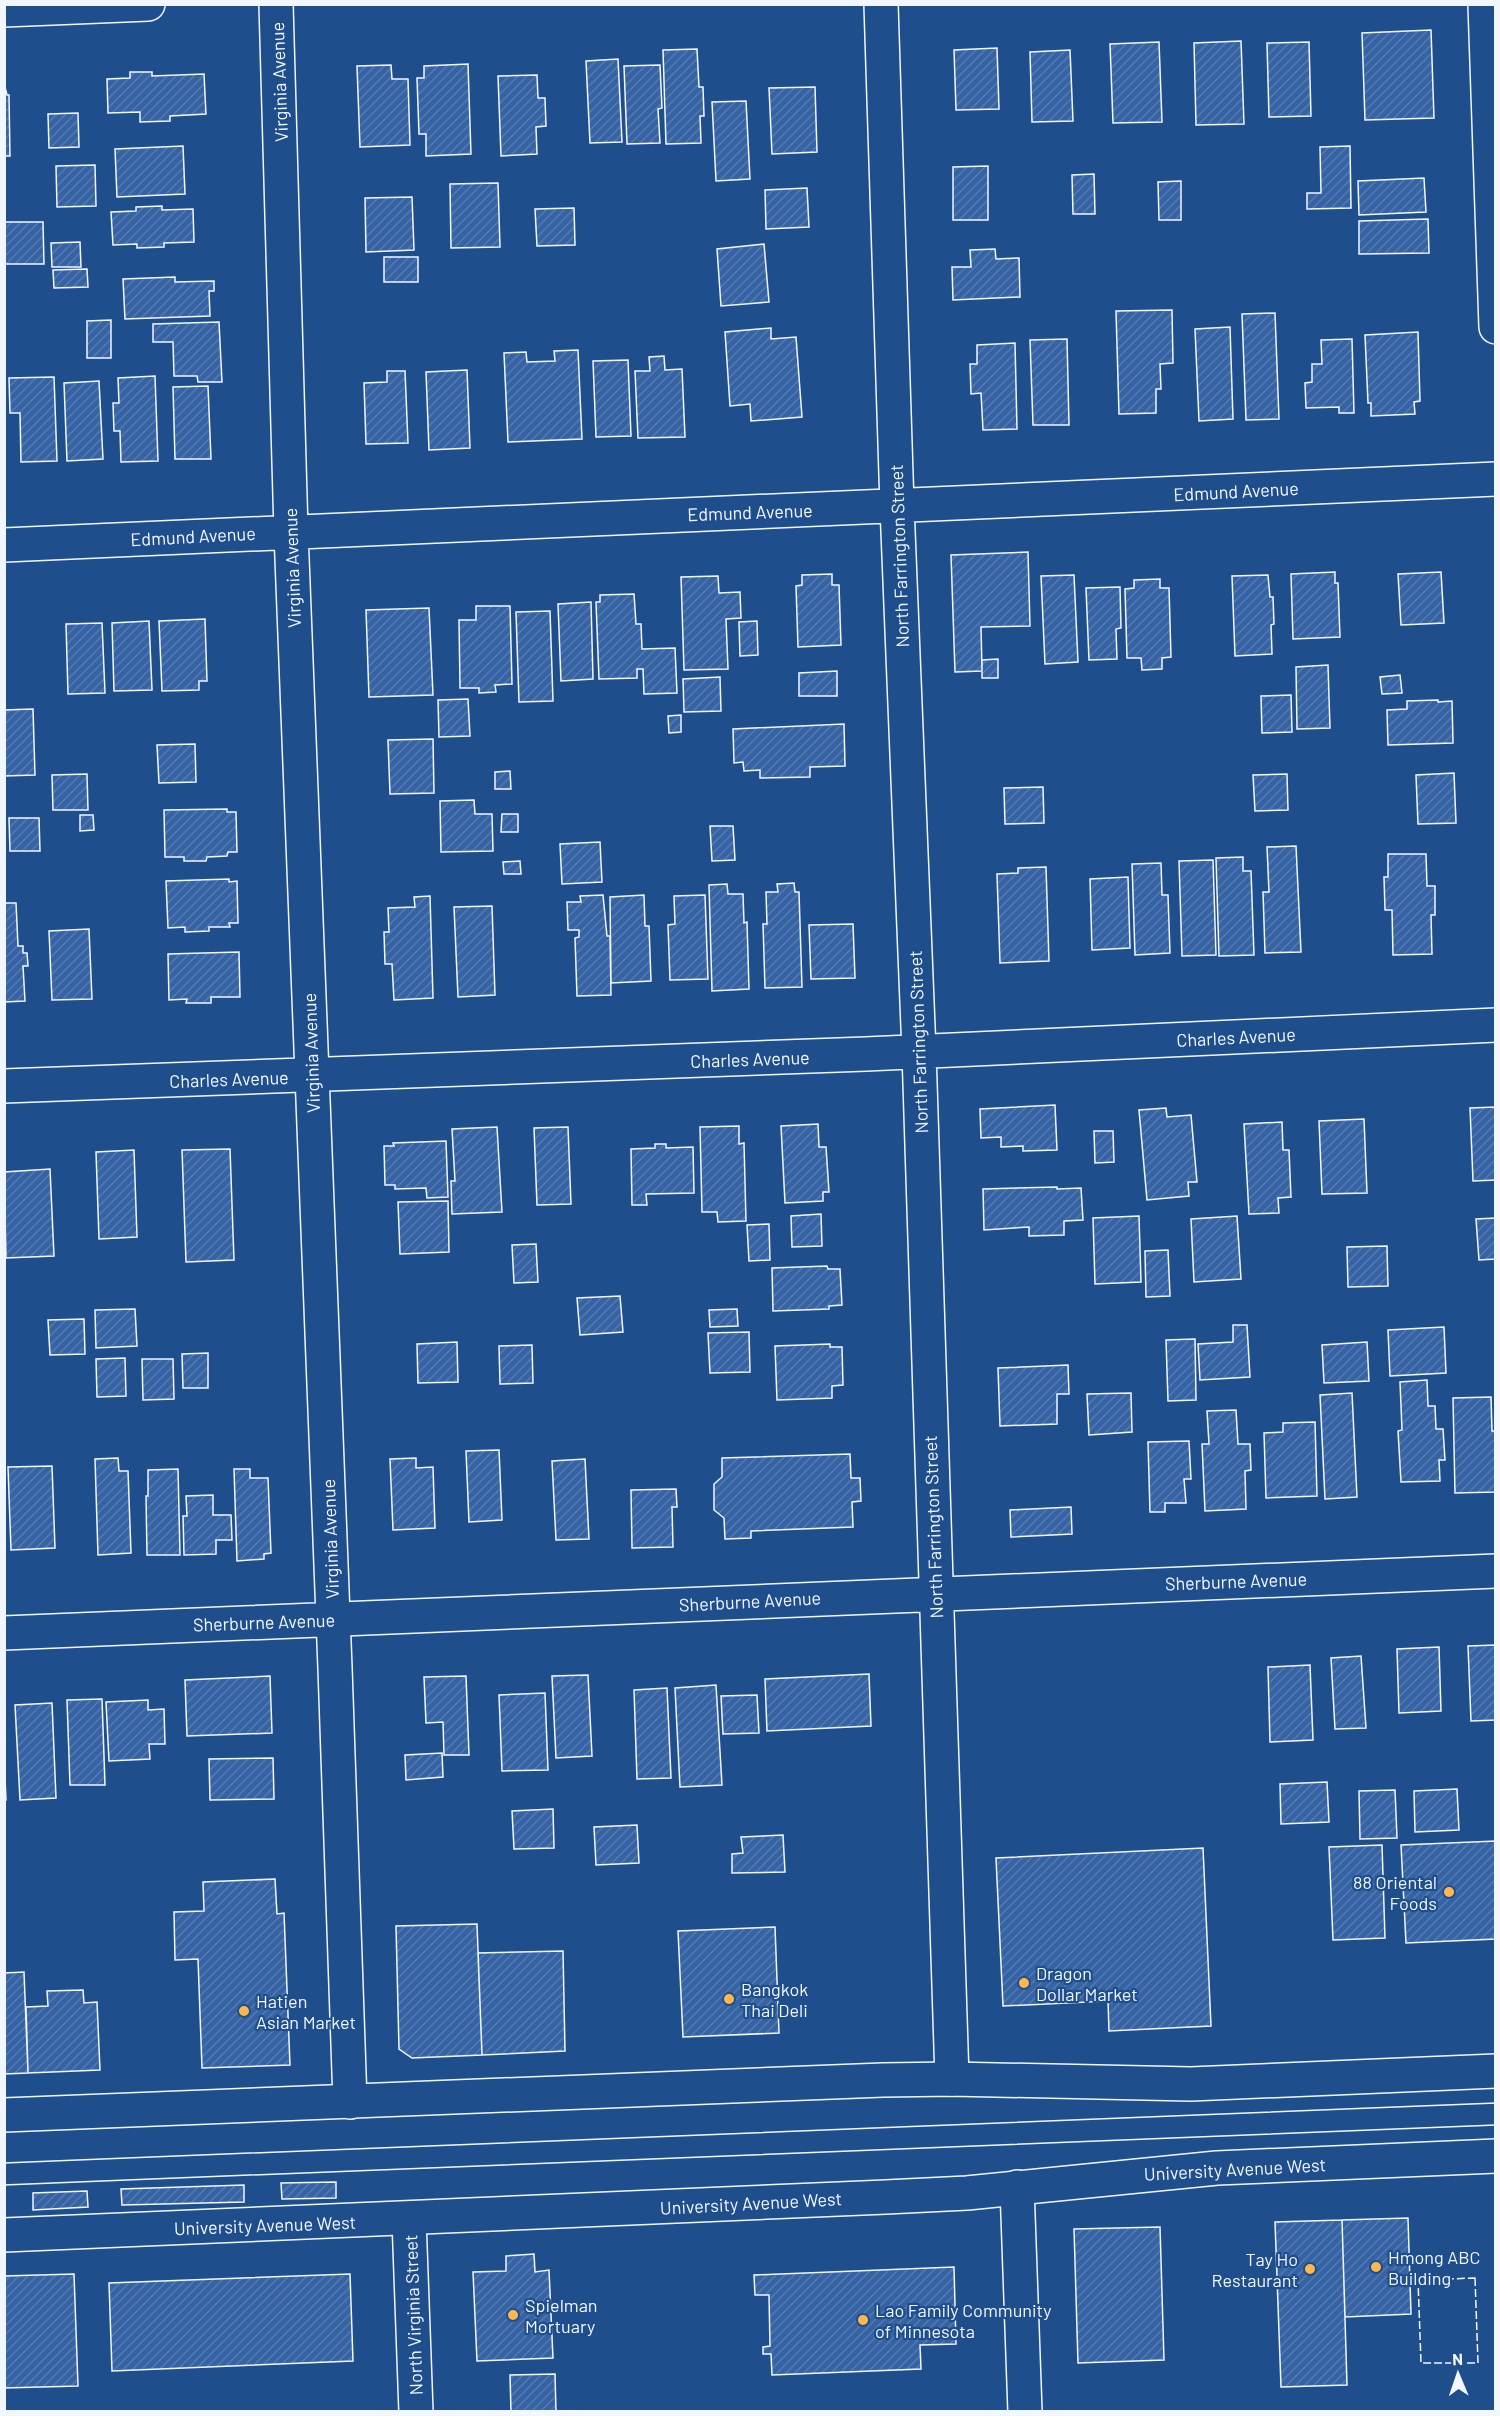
<svg xmlns="http://www.w3.org/2000/svg" width="1500" height="2416" font-family="Barlow,sans-serif">
  <style>
    .building { fill: url(#building-hatch); stroke: #f2f6ff; stroke-width: 1.5 }
    .lines { fill: none; stroke-linecap: round; stroke-linejoin: round }
    .street-casing { stroke: #f2f6ff; stroke-width: 36 }
    .secondary-casing { stroke: #f2f6ff; stroke-width: 36 }
    .street { stroke: #1f4e8c; stroke-width: 33 }
    .secondary { stroke: #1f4e8c; stroke-width: 33 }
    .tram { stroke: #f2f6ff; stroke-width: 1.5 }
    .fence { stroke: #f2f6ff; stroke-width: 1.5; stroke-dasharray: 8 3; stroke-linecap: butt }
    .poi-dot { fill: #ffb74d; stroke: #1f4e8c; stroke-width: 2 }
    .labels { text-anchor: middle; dominant-baseline: central; stroke-width: 4.5; stroke-linejoin: round; paint-order: stroke }
    .street-label { font-size: 18px; fill: #f2f6ff; stroke: #1f4e8c }
    .poi-label { font-size: 18px; fill: #f2f6ff; stroke: #1f4e8c; text-anchor: start }
  </style>
  <defs>
    <pattern id="building-hatch" width="6" height="6" patternUnits="userSpaceOnUse" patternTransform="scale(1.5)"><rect width="6" height="6" fill="#3563a3"/><path d="M-1 1l2-2M0 6l6-6M5 7l2-2" fill="none" stroke="#537ab1"/></pattern>
  </defs>
  <rect width="100%" height="100%" fill="#1f4e8c"/>
  <path class="building" d="M1431,30L1434,118L1365,120L1362,33Z
    M1241,41L1244,124L1196,125L1194,43Z
    M1159,42L1162,122L1113,123L1110,44Z
    M1309,42L1311,116L1269,117L1267,43Z
    M997,48L999,109L956,110L954,50Z
    M697,49L699,87H703L704,116H700L701,143L666,144L663,50Z
    M1070,50L1073,121L1032,122L1030,52Z
    M618,59L622,142L590,143L586,61Z
    M468,64L471,154L426,156V134H419L417,78H424V66Z
    M391,65L392,79H408L410,145L360,147L357,66Z
    M660,65L662,108L658,109L660,143L627,144L624,66Z
    M130,72H152V76L204,74L206,114L170,116V121L140,122V112L108,113L107,79L130,78Z
    M537,75L538,98H545L546,126L536,127L537,154L501,156L498,76Z
    M4,83L7,95H9L10,156H4Z
    M815,87L817,152L772,154L769,88Z
    M746,101L750,179L716,181L712,102Z
    M78,113L79,147L49,148L48,114Z
    M183,146L185,194L117,197L115,149Z
    M1350,146L1351,208L1307,209V193H1321L1320,147Z
    M95,165L96,206L57,207L56,166Z
    M988,166V220H953V167Z
    M1094,174L1095,214H1073L1072,175Z
    M1424,178L1426,212L1359,215L1358,181Z
    M1181,181V220H1159L1158,182Z
    M498,183L500,247L451,248L450,184Z
    M807,188L809,227L766,229L765,190Z
    M412,197L414,250L366,252L365,198Z
    M162,206V210L193,209L194,242L164,243V247L137,248V244L113,245L111,212L136,211V207Z
    M574,208L575,245L537,246L535,209Z
    M1428,219L1429,253L1359,254V221Z
    M5,222H43L44,264H5Z
    M80,242L81,267H52L51,243Z
    M764,244L769,302L721,306L717,249Z
    M995,249L996,259L1019,258L1020,297L953,300L952,267H971L970,250Z
    M384,257H418V282H384Z
    M87,269L88,287L54,288L53,270Z
    M175,277V282L214,281V291H209L210,316L125,319L123,279Z
    M1172,310L1173,363L1160,364L1161,389H1156V413L1119,414L1116,311Z
    M1275,313L1279,419L1246,420L1242,314Z
    M111,320V358H87V321Z
    M219,322L222,382H198L197,376H174L173,342H153V324Z
    M1230,327L1233,419L1199,421L1195,329Z
    M771,328V339L796,337L802,417L751,421L750,404L730,406L725,332Z
    M1418,332L1420,401L1414,402L1415,414L1371,416V403H1368L1365,335Z
    M1067,339L1069,425H1033L1030,340Z
    M1352,339L1354,413H1339V407L1306,408L1305,383L1312,382V364H1322L1321,340Z
    M1015,343L1017,429L983,430L981,393L971,394L970,364H977V345Z
    M578,350L582,439L508,442L504,353L526,352L527,362L555,361L554,351Z
    M664,356L665,370L682,369L685,437L638,438L635,371H650L649,357Z
    M628,360L631,436L596,437L593,361Z
    M467,370L470,448L429,450L426,372Z
    M387,371H405L408,443L366,444L364,383L387,382Z
    M155,376L158,461L121,462L120,431H114L113,403H119L118,378Z
    M54,377L57,461L21,462L20,413H10L9,378Z
    M99,381L103,459L67,461L64,383Z
    M208,386L211,459H175L173,387Z
    M1028,552L1030,626L981,627L982,671L955,672L951,555Z
    M1335,572V583H1338L1340,637L1293,639L1291,574Z
    M1441,572L1444,623L1401,625L1398,574Z
    M832,574V585H839L841,645L798,647L796,586L802,585V575Z
    M1074,575L1078,662L1045,664L1041,576Z
    M1268,575L1270,597H1273L1274,624L1271,625L1272,654L1235,656L1232,576Z
    M718,576L719,593L740,592L741,618L726,619L728,669L684,670L681,577Z
    M1160,579V588H1169L1171,657L1162,658V669L1142,670L1141,658H1127L1125,589L1134,588V580Z
    M1120,587L1121,628L1116,629L1117,659L1089,660L1086,588Z
    M634,594L636,624H641L642,649L675,648L677,693L644,694L643,669H637V678L599,679L596,602H600V595Z
    M591,602L593,679L561,681L558,604Z
    M476,606H510L512,684L495,685L496,692L479,693V688H460L459,620H476Z
    M429,608L433,695L369,697L366,610Z
    M550,611L553,701L519,702L516,612Z
    M205,619L207,681H199V690L162,691L159,621Z
    M149,621L152,690L114,691L112,623Z
    M757,621L758,655L740,656L739,622Z
    M102,623L105,693L68,694L66,624Z
    M998,659V678H982V660Z
    M1328,665L1330,728L1297,729L1296,667Z
    M837,671V696H799V673Z
    M1400,675L1402,693L1382,694L1380,677Z
    M720,677L721,711L684,712L683,679Z
    M1291,695L1292,732L1262,733L1261,696Z
    M468,699L470,736L439,737L438,700Z
    M1438,700V702L1452,701L1453,743L1388,745L1387,710L1407,709V701Z
    M33,709L35,775L4,776V710Z
    M681,715V732L669,733L668,716Z
    M844,724L845,766L810,767V777L760,778V770L744,771L743,762L734,763L733,729Z
    M433,739L434,793L390,794L388,740Z
    M195,744L196,782L159,783L157,745Z
    M510,771L511,789H495V772Z
    M1454,773L1456,823L1418,824L1416,775Z
    M87,774L88,810H53L52,775Z
    M1287,774L1288,810L1255,811L1253,775Z
    M1043,787L1044,823L1005,824L1004,788Z
    M474,800L475,814H492L493,851L441,852L440,801Z
    M227,809V812H236L237,852H228L227,856L207,857L206,861H184V857H165L164,810Z
    M502,814H518V832H501Z
    M80,815H93L94,830L80,831Z
    M9,818H39L40,851H10Z
    M710,826H733L735,860L712,861Z
    M600,842L602,882L562,884L560,844Z
    M1296,846L1301,952L1265,953L1263,892H1269L1267,847Z
    M1388,854H1426L1427,886H1435V915H1431L1432,954L1393,955L1392,910H1385L1384,877H1388Z
    M1243,857V871H1251L1254,955L1219,956L1216,858Z
    M1213,860L1216,955L1182,956L1179,861Z
    M520,861L521,874H504L503,862Z
    M1161,863L1162,895H1168L1170,953L1135,955L1132,864Z
    M1046,867L1049,961L1000,963L997,874L1018,873V868Z
    M1128,877L1130,948L1092,950L1090,879Z
    M229,879V882L237,881L238,923H229L230,927H209V931L185,932V927L168,928L166,881Z
    M794,883L795,892H799L802,987L765,988L763,924H767L766,892H778L777,884Z
    M727,884L728,894H743L744,923L747,922L749,989L712,991L709,885Z
    M603,895L607,936H610L611,995L577,996L575,938L579,937V930H568L567,902H581L580,896Z
    M644,895L645,926H649L651,981L611,983L610,897Z
    M705,895L708,979L670,980L668,925L675,924L674,896Z
    M430,896L433,998L394,1000L392,964H385L384,932H389L388,908L415,907L414,897Z
    M4,903H16L18,946H23V953H27L28,966H23L25,1001L4,1002Z
    M492,906L495,995L458,997L454,907Z
    M853,924L855,978L811,979L809,925Z
    M89,929L92,999L52,1000L49,931Z
    M239,952L240,997H211V1003H186L187,999L169,1000L168,954Z
    M1055,1105L1057,1150L1023,1151V1146L1001,1147V1137L981,1138L980,1109Z
    M1496,1107V1180L1473,1181L1470,1108Z
    M1166,1108L1167,1117L1191,1115L1197,1182H1188L1189,1196L1147,1200L1139,1110Z
    M1364,1119L1367,1193L1322,1194L1319,1121Z
    M1282,1122L1283,1150H1289L1291,1197L1278,1198L1279,1213L1249,1214L1244,1124Z
    M818,1124L819,1147H826L829,1192H823V1201L785,1203L781,1126Z
    M739,1126V1144L744,1143L746,1221L718,1222L717,1212H702L700,1127Z
    M497,1127L502,1212L452,1214L451,1181H455L452,1129Z
    M568,1127L571,1204L537,1205L534,1128Z
    M1094,1131H1113L1114,1162L1095,1163Z
    M446,1141L448,1197L427,1198L426,1188L395,1189V1185H385L384,1146H394L393,1143Z
    M655,1144H666V1148L693,1147L694,1193L646,1194L647,1205H632L631,1149L655,1148Z
    M230,1149L234,1260L186,1262L182,1150Z
    M134,1150L137,1237L99,1239L96,1152Z
    M50,1169L54,1256L6,1258L4,1172Z
    M1057,1187V1189L1081,1188L1083,1220L1064,1221V1235L1029,1236V1227L984,1230L983,1189Z
    M448,1201L449,1252L400,1254L398,1202Z
    M821,1214L822,1246L792,1247L791,1216Z
    M1139,1216L1141,1282L1095,1284L1093,1218Z
    M1237,1216L1241,1279L1194,1282L1191,1219Z
    M1496,1218V1259L1479,1260L1476,1219Z
    M769,1224L770,1260L749,1261L747,1225Z
    M536,1244L538,1282L514,1283L512,1245Z
    M1387,1246L1388,1286L1348,1287L1347,1247Z
    M1168,1250L1170,1296L1146,1297L1145,1251Z
    M827,1266L828,1269H840L842,1305L829,1306V1309L773,1311L772,1268Z
    M620,1296L623,1332L580,1335L577,1298Z
    M135,1309L137,1346L96,1348L95,1310Z
    M737,1309L738,1326L710,1327L709,1310Z
    M84,1319L85,1354L50,1355L48,1320Z
    M1233,1325H1247L1250,1377L1200,1380L1198,1344L1233,1342Z
    M1444,1327L1446,1373L1390,1376L1388,1330Z
    M749,1332L750,1372L710,1373L708,1333Z
    M1195,1339L1196,1400L1168,1401L1166,1340Z
    M457,1342L458,1382L418,1383L417,1344Z
    M1367,1342L1369,1381L1324,1383L1322,1345Z
    M830,1344V1347H842L843,1385L832,1386V1398L777,1400L775,1346Z
    M532,1345L533,1383L500,1384L499,1346Z
    M208,1353V1388H183L182,1354Z
    M125,1358L126,1396L97,1397L96,1359Z
    M142,1359H173L174,1399L143,1400Z
    M1068,1365L1069,1394H1057V1424L1000,1426L998,1368Z
    M1427,1380L1428,1406H1435L1436,1429H1443L1445,1460H1439L1440,1481L1401,1482L1398,1431L1402,1430L1400,1382Z
    M1131,1393L1132,1432L1089,1435L1087,1394Z
    M1352,1393L1357,1497L1325,1499L1320,1395Z
    M1491,1397L1492,1431H1496V1492L1455,1493L1453,1398Z
    M1236,1410L1238,1444H1250L1251,1470L1245,1471L1246,1509L1205,1511L1202,1444H1209L1207,1411Z
    M1315,1422L1317,1496L1266,1498L1264,1433L1283,1432V1423Z
    M1189,1441L1191,1479H1184L1186,1503H1165V1512H1150L1148,1442Z
    M499,1450L502,1520L469,1522L466,1451Z
    M850,1454L851,1478H860L861,1501L852,1502L853,1527L751,1531V1538L725,1539L724,1518L714,1510V1484L722,1477V1458Z
    M118,1458L119,1471H128L131,1553L98,1555L95,1459Z
    M416,1458V1468L433,1467L435,1528L393,1530L390,1459Z
    M585,1459L589,1539L556,1540L552,1461Z
    M52,1466L55,1548L11,1550L8,1467Z
    M178,1469L180,1555H147L146,1496H148V1470Z
    M234,1469H250V1478H268L271,1553L264,1554V1559L237,1561Z
    M676,1489L677,1507H672L673,1547L632,1548L631,1490Z
    M213,1495V1515H231L232,1540H216V1554L184,1555L183,1516H187L186,1496Z
    M1071,1507L1072,1534L1011,1537L1010,1510Z
    M1496,1645V1720L1471,1721L1468,1646Z
    M1439,1647L1441,1711L1399,1713L1397,1649Z
    M1361,1656L1366,1728L1335,1729L1331,1658Z
    M1310,1665L1313,1740L1270,1742L1268,1667Z
    M869,1674L871,1726L767,1731L765,1679Z
    M588,1675L592,1756L556,1758L552,1676Z
    M270,1676L272,1733L187,1736L185,1680Z
    M466,1676L469,1755H444L443,1722L426,1723L424,1677Z
    M716,1685L722,1785L680,1787L675,1688Z
    M667,1688L671,1778L637,1779L634,1690Z
    M545,1693L548,1770L502,1771L499,1695Z
    M757,1695L759,1733L723,1734L721,1696Z
    M102,1699L105,1785H70L67,1700Z
    M148,1700V1710L164,1709L165,1744H149L150,1759L109,1761L106,1702Z
    M52,1703L56,1798L20,1800L15,1705Z
    M442,1753L443,1777L406,1780L405,1755Z
    M4,1755L6,1800H4Z
    M273,1758L274,1799L210,1800L209,1759Z
    M1327,1782L1329,1822L1281,1824L1280,1784Z
    M1457,1789L1459,1830L1415,1832L1414,1791Z
    M1395,1790L1397,1838L1360,1839L1359,1791Z
    M553,1809L554,1848L514,1849L512,1811Z
    M637,1825L639,1863L596,1865L594,1827Z
    M783,1835L785,1872L732,1873V1854L743,1853L741,1837Z
    M1496,1841V1939L1406,1943L1401,1845Z
    M1382,1845L1385,1938L1333,1940L1329,1847Z
    M1203,1848L1211,2026L1109,2031L1108,2001L1003,2006L996,1858Z
    M275,1879L277,1914L284,1913L290,2065L202,2068L198,1959L175,1960L174,1912L204,1911L203,1882Z
    M477,1924L482,2055L412,2058L399,2049L396,1926Z
    M775,1927L779,2033L683,2037L678,1931Z
    M563,1951L565,2051L482,2055L478,1953Z
    M24,1972L28,2073L4,2074V1973Z
    M83,1990L84,2003L97,2002L100,2070L28,2073L26,2007L48,2006L47,1991Z
    M336,2182V2198L282,2199L281,2183Z
    M244,2185V2202L122,2205L121,2189Z
    M87,2191L88,2207L33,2210V2193Z
    M1408,2218L1411,2314L1345,2317L1342,2220Z
    M1342,2220L1347,2385L1281,2387L1275,2222Z
    M1160,2227L1164,2360L1078,2363L1074,2229Z
    M534,2254L535,2272L549,2270L553,2358L477,2361L473,2272L506,2271V2256Z
    M954,2267L956,2344L920,2345L921,2369L772,2375L771,2354H763V2347L770,2346L769,2295H755L754,2275Z
    M74,2274L78,2386L4,2388V2276Z
    M350,2274L353,2361L112,2371L109,2283Z
    M555,2374L556,2412H511L510,2375Z"/>
  <g class="lines">
    <g class="street-casing">
      <path id="street" d="M276,4L291,532L335,1668L350,2102
        M881,4L897,506L919,1052L952,2079
        M1485,4L1496,327
        M4,545L1496,479
        M4,1086L866,1054L1496,1025
        M4,1633L1496,1571
        M1017,2187L1025,2412
        M409,2219L416,2412"/>
    </g>
    <g class="secondary-casing">
      <path id="secondary" d="M4,10L148,4
        M4,2115L883,2080L952,2079L1191,2084L1496,2071
        M4,2235L886,2197L967,2193L1217,2168L1496,2156"/>
    </g>
    <use href="#street" class="street"/>
    <use href="#secondary" class="secondary"/>
    <path class="tram" d="M4,2163L1496,2103
      M4,2185L1496,2125"/>
    <path class="fence" d="M1475,2278L1478,2363H1421L1418,2280Z"/>
  </g>
  <g class="poi-dot">
    <circle cx="1449" cy="1892" r="6"/>
    <circle cx="1024" cy="1983" r="6"/>
    <circle cx="729" cy="1999" r="6"/>
    <circle cx="244" cy="2011" r="6"/>
    <circle cx="1376" cy="2267" r="6"/>
    <circle cx="1310" cy="2269" r="6"/>
    <circle cx="513" cy="2315" r="6"/>
    <circle cx="863" cy="2320" r="6"/>
  </g>
  <g class="labels">
    <g class="street-label">
      <text transform="translate(279 82) rotate(-92)">Virginia Avenue</text>
      <text transform="translate(1236 491) rotate(-3)">Edmund Avenue</text>
      <text transform="translate(750 512) rotate(-2)">Edmund Avenue</text>
      <text transform="translate(193 536) rotate(-3)">Edmund Avenue</text>
      <text transform="translate(899 556) rotate(-92)">North Farrington Street</text>
      <text transform="translate(292 568) rotate(-92)">Virginia Avenue</text>
      <text transform="translate(1236 1037) rotate(-3)">Charles Avenue</text>
      <text transform="translate(918 1042) rotate(-92)">North Farrington Street</text>
      <text transform="translate(311 1053) rotate(-92)">Virginia Avenue</text>
      <text transform="translate(750 1059) rotate(-2)">Charles Avenue</text>
      <text transform="translate(229 1079) rotate(-2)">Charles Avenue</text>
      <text transform="translate(933 1527) rotate(-92)">North Farrington Street</text>
      <text transform="translate(330 1539) rotate(-92)">Virginia Avenue</text>
      <text transform="translate(1236 1581) rotate(-2)">Sherburne Avenue</text>
      <text transform="translate(750 1601) rotate(-3)">Sherburne Avenue</text>
      <text transform="translate(264 1622) rotate(-2)">Sherburne Avenue</text>
      <text transform="translate(1235 2169) rotate(-3)">University Avenue West</text>
      <text transform="translate(751 2203) rotate(-3)">University Avenue West</text>
      <text transform="translate(265 2225) rotate(-2)">University Avenue West</text>
      <text transform="translate(413 2315) rotate(-92)">North Virginia Street</text>
    </g>
    <g class="poi-label">
      <text x="1437" y="1882" text-anchor="end">88 Oriental<tspan x="1437" dy="21">Foods</tspan></text>
      <text x="1036" y="1973">Dragon<tspan x="1036" dy="21">Dollar Market</tspan></text>
      <text x="741" y="1989">Bangkok<tspan x="741" dy="21">Thai Deli</tspan></text>
      <text x="256" y="2001">Hatien<tspan x="256" dy="21">Asian Market</tspan></text>
      <text x="1388" y="2257">Hmong ABC<tspan x="1388" dy="21">Building</tspan></text>
      <text x="1298" y="2259" text-anchor="end">Tay Ho<tspan x="1298" dy="21">Restaurant</tspan></text>
      <text x="525" y="2305">Spielman<tspan x="525" dy="21">Mortuary</tspan></text>
      <text x="875" y="2310">Lao Family Community<tspan x="875" dy="21">of Minnesota</tspan></text>
    </g>
  </g>
  <rect width="1500" height="2416" fill="none" stroke="#f2f6ff" stroke-width="12"/>
  <g transform="translate(1458 2374) rotate(358)" stroke="#1f4e8c" stroke-width="4.5" paint-order="stroke">
  <path d="M0-4.5L10 22L0 15L-10 22Z" fill="#f2f6ff"/>
  <text y="-9" font-size="16" font-weight="bold" text-anchor="middle" fill="#f2f6ff">N</text>
  </g>
</svg>
